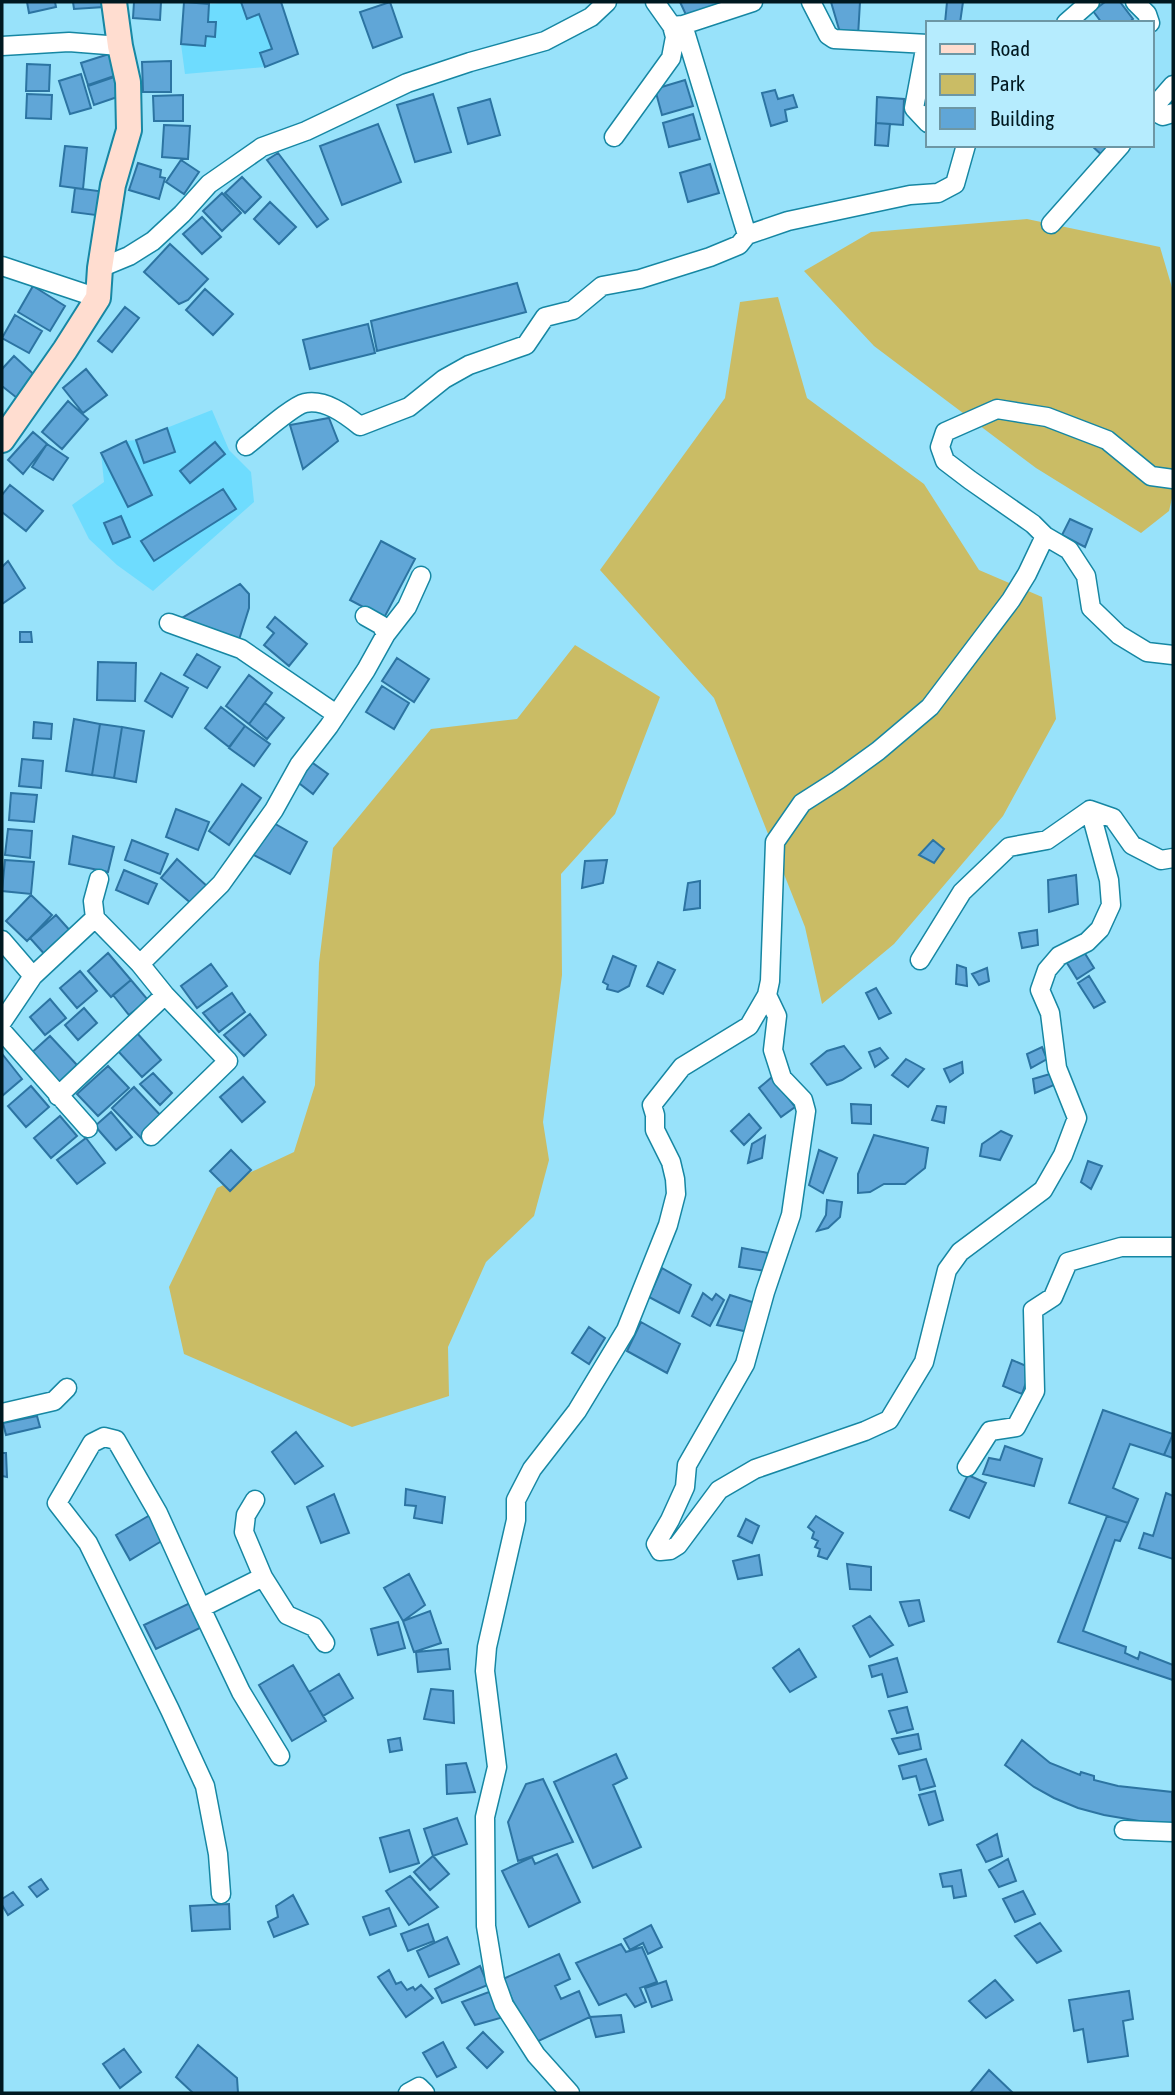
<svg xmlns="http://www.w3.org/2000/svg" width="1175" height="2095" font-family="'Asap Condensed',sans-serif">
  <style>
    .built { fill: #6edcfe }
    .green { fill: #cabc65 }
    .building { fill: #60a6d7; stroke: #2c74a2; stroke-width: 2 }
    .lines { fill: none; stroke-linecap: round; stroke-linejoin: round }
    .minor-casing { stroke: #1687a3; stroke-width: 21 }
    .secondary-casing { stroke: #1687a3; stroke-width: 28 }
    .minor { stroke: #fff; stroke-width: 18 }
    .secondary { stroke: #ffddd0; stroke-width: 24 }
  </style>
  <rect width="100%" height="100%" fill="#98e2fa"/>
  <path class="built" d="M230,2H281L298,54L265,67L185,74L181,44L209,4Z
    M212,410L229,450L251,472L254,502L153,591L117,565L89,539L72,505L104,482L101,453L126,441L136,440Z"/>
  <path class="green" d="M1027,219L1160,247L1173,291V494L1169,511L1141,533L1036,468L874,346L804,271L871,232Z
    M778,297L807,398L924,484L979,570L1042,597L1056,719L1003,816L894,944L822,1004L805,927L714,698L600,570L725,398L740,302Z
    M575,645L660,697L615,814L561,874L562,975L543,1122L549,1160L534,1216L486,1262L448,1347L449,1396L352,1427L184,1354L169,1287L217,1188L294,1152L315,1085L319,963L333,848L431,729L517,719Z"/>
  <path class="building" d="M27,2H55L56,7L29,13Z
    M73,2H104V7L74,9Z
    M134,2H161L160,20L133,18Z
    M184,2L209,4L208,22H216L215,37L206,36L205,46L181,44Z
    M241,2H281L298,54L265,67L260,53L272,49L259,14L247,19Z
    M390,2L402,37L373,48L360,12Z
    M680,2H722L687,17Z
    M831,2H860L858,36H841Z
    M947,2H963L960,23H945Z
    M1105,2H1120L1133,19L1129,23H1102L1093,11Z
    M112,53L120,74L88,85L81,63Z
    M171,61V92H143L142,62Z
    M27,64L50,65L49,91H26Z
    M81,74L91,108L70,114L59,81Z
    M120,75L126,94L94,105L88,86Z
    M685,80L693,106L662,115L655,89Z
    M775,90L778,99L793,95L797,107L785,110L787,121L771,126L762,93Z
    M27,94L52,95L51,119L26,118Z
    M433,94L451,152L415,162L397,105Z
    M183,95V121H154L153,96Z
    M877,97L904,99L903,125L876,123Z
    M490,99L500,135L468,144L458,108Z
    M693,114L700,139L669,147L663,123Z
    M876,123L890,124L888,146L875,145Z
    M378,124L401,182L342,205L320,146Z
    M164,125L190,126L188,159L162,157Z
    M1091,145H1117L1105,158Z
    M65,146L87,148L83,189L60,186Z
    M278,153L328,219L317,227L267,160Z
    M181,160L199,172L184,194L166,182Z
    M138,163L161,170L160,177L165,178L159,199L129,190Z
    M710,164L719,193L688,202L680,173Z
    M242,177L261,197L245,213L225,193Z
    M75,188L106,192L103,216L72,212Z
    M222,193L241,213L222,231L203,211Z
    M270,202L296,227L279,244L254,219Z
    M202,217L221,237L202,254L183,234Z
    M170,244L208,279L188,300L179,304L144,272Z
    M517,283L526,312L377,351L371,321Z
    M33,286L65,306L50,331L18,312Z
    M205,289L233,314L213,335L186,310Z
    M125,307L139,318L112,352L98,341Z
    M15,315L42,331L29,353L2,338Z
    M368,324L375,353L310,369L303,340Z
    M14,356L41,381L22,402L2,386V369Z
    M86,369L107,395L83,413L63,388Z
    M68,401L88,419L62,449L42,432Z
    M329,418L338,441L303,469L290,425Z
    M167,428L175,452L144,463L136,440Z
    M33,432L47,444L23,474L8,460Z
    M126,441L152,495L128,507L101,453Z
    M215,442L225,454L190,483L180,471Z
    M47,444L68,458L53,480L32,467Z
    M10,485L43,511L26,531L2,512V495Z
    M223,489L236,509L154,561L141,541Z
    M121,516L130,537L113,544L104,523Z
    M1070,519L1092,529L1085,547L1062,535Z
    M381,541L415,559L384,618L350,600Z
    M8,561L25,588L2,604V567Z
    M240,584L249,594V608L238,643L182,618Z
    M275,617L307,644L289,666L264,645L274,633L267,627Z
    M20,632H31L32,642H20Z
    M197,654L220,667L207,688L184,675Z
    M397,658L429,679L414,702L382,681Z
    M98,662L136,663L135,701L97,700Z
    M161,673L188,688L172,717L145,701Z
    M249,675L272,693L249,724L226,706Z
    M382,686L409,703L394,729L366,712Z
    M265,703L284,718L267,739L249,724Z
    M221,707L245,726L229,747L205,728Z
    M74,719L100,724L92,775L66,771Z
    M34,722L52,724L51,739L33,738Z
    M100,724L122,727L114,778L92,775Z
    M245,726L270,744L254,766L229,748Z
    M122,727L144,731L136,782L114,778Z
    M22,759L43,761L41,788L19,786Z
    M310,761L328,774L313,794L295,780Z
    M242,784L261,798L229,845L209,831Z
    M11,793L37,795L34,822L9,820Z
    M176,809L209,822L198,850L166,837Z
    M270,821L307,842L290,874L252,854Z
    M8,829L32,831L30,858L5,855Z
    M73,836L114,847L108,872L69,864Z
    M132,840L168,854L160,874L125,860Z
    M933,840L944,849L934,863L919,855Z
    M177,859L207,886L192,904L161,878Z
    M5,860L34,862L31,894L2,891Z
    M607,860L603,883L582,888L585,861Z
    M124,870L157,884L148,904L116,890Z
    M1076,875L1078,904L1049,912L1048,880Z
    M700,881V908L684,910L688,883Z
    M31,895L52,915L27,941L6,921Z
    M56,915L73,934L47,957L30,938Z
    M1037,930L1038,945L1022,948L1019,933Z
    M1084,952L1094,968L1077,979L1067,963Z
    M108,953L131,980L111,997L88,971Z
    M613,956L636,966L629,986L618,992L607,989L608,985L603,982Z
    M658,962L675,970L663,994L647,986Z
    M211,964L227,986L197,1008L181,986Z
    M957,965L966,968L967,986L956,984Z
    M987,968L989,981L979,985L972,974Z
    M80,971L97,991L77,1008L60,988Z
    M1089,976L1105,1002L1094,1008L1078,983Z
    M131,980L148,1000L129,1015L113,995Z
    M876,988L891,1013L879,1019L866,993Z
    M232,993L245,1012L219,1032L203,1013Z
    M50,999L66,1018L45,1035L30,1017Z
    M84,1008L97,1023L78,1040L65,1025Z
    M250,1014L266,1035L244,1056L224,1035Z
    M137,1033L161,1060L142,1077L118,1051Z
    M50,1036L77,1065L56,1086L28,1056Z
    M844,1046L861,1068L842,1080L827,1085L811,1064L827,1051Z
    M1042,1047L1047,1059L1031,1068L1027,1054Z
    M880,1048L888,1058L875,1067L869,1052Z
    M3,1055L22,1079L2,1096V1056Z
    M906,1059L924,1069L908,1087L892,1075Z
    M962,1062L963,1073L950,1082L944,1069Z
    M108,1066L129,1088L98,1116L77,1094Z
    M153,1073L172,1093L160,1105L140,1084Z
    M1050,1074L1054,1085L1035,1093L1033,1079Z
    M243,1077L265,1102L242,1122L220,1097Z
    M772,1077L795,1107L781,1117L759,1088Z
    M31,1086L49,1107L26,1127L8,1106Z
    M134,1087L163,1118L141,1138L112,1108Z
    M851,1104L871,1105V1124L852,1123Z
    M937,1106L946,1107L944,1123L932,1120Z
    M111,1112L132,1137L116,1150L95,1126Z
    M749,1114L761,1128L744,1145L731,1131Z
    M60,1116L77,1136L51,1158L34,1138Z
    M1001,1131L1012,1136L1000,1160L980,1156L982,1144Z
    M874,1135L928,1148L925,1168L905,1184H884L870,1192L858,1193V1174Z
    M765,1136L762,1158L748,1163L752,1144Z
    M86,1138L105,1163L77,1184L57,1160Z
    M231,1150L251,1170L230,1191L210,1171Z
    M819,1150L837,1158L823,1193L809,1185Z
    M1088,1161L1102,1166L1091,1189L1081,1182Z
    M827,1200L842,1202L840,1217L828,1228L817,1231L826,1215Z
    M742,1248L768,1253L765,1271L739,1267Z
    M662,1268L691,1285L679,1313L649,1297Z
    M703,1293L712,1300L716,1294L724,1300L710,1326L692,1316Z
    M730,1295L755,1303L748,1332L717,1325Z
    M641,1322L680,1344L667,1373L627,1351Z
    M589,1327L605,1338L589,1364L572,1353Z
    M1012,1360L1031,1368L1022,1394L1003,1386Z
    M1103,1410L1173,1434L1164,1455L1130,1444L1113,1488L1138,1499L1128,1523L1069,1503Z
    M37,1416L40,1427L6,1435L3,1423Z
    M296,1432L323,1466L295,1484L272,1452Z
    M1173,1434V1458L1164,1455Z
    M1005,1446L1042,1459L1034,1486L983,1474L989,1458L1000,1460Z
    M2,1453H6L7,1477L2,1476Z
    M968,1475L986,1483L969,1518L950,1510Z
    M406,1489L445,1497L442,1523L414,1518L416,1506L405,1505Z
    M1166,1493L1173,1496V1559L1139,1548L1144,1533L1153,1536Z
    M334,1494L349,1533L321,1543L307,1507Z
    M150,1515L165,1539L130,1560L116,1535Z
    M816,1516L843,1533L827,1559L818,1556L820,1549L815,1547L818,1541L812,1538L814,1532L808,1527Z
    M1107,1516L1128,1523L1120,1541L1115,1540L1083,1631L1126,1647L1125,1653L1138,1659L1140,1652L1173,1665V1680L1058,1642Z
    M746,1519L759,1526L752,1543L738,1536Z
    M759,1555L762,1575L738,1579L733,1561Z
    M847,1564L871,1567V1590L850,1589Z
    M409,1574L425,1605L403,1621L384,1588Z
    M919,1600L924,1621L909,1626L900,1602Z
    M190,1603L202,1627L156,1649L144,1625Z
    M430,1611L441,1643L414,1652L403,1621Z
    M870,1616L893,1645L870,1657L853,1626Z
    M398,1622L405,1648L378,1655L371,1629Z
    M448,1649L450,1669L418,1672L416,1652Z
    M799,1649L816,1677L790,1692L773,1668Z
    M897,1658L907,1692L888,1697L882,1674L872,1677L869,1666Z
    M293,1665L326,1721L292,1741L259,1685Z
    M339,1674L353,1698L323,1716L309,1692Z
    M431,1689L453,1691L454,1723L424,1719Z
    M907,1707L913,1729L897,1733L889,1711Z
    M918,1734L921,1749L899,1754L892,1739Z
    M400,1738L402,1750L390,1752L388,1740Z
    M1022,1740L1050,1763L1080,1775L1081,1772L1094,1776V1780L1118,1786L1172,1792L1173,1823H1151L1104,1815L1078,1808L1054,1798L1034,1787L1005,1765Z
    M616,1754L627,1778L613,1785L641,1847L593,1868L554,1782Z
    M926,1759L935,1786L920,1790L916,1776L903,1779L899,1766Z
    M466,1763L475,1792L447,1794L446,1765Z
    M543,1779L573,1842L518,1861L508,1822L526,1784Z
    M935,1791L943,1820L929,1825L919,1795Z
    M457,1818L467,1844L433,1856L424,1829Z
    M409,1830L419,1863L390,1872L380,1838Z
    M997,1834L1002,1856L986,1862L977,1845Z
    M557,1854L580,1902L529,1927L502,1871L532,1857L535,1864Z
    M433,1856L449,1874L430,1890L414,1872Z
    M1008,1859L1016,1881L999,1887L989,1870Z
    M961,1870L966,1896L954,1898L952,1886L943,1887L940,1874Z
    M410,1876L438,1907L409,1925L386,1891Z
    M41,1879L48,1889L37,1897L29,1887Z
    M1023,1891L1035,1914L1015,1922L1003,1899Z
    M13,1892L23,1905L8,1915L2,1905V1899Z
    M293,1895L308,1924L274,1937L268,1922L278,1917L276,1906Z
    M229,1904L230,1929L192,1931L190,1906Z
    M389,1908L396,1926L370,1935L363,1917Z
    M1040,1923L1061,1951L1037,1963L1015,1936Z
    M428,1924L434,1941L408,1951L401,1934Z
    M651,1925L662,1947L648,1954L643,1943L630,1950L624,1939Z
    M447,1937L459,1964L429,1977L417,1951Z
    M621,1944L626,1952L642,1947L657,1982L640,1988L646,2002L635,2007L626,1994L599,2005L576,1963Z
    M559,1954L570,1979L555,1986L561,1999L579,1991L590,2017L532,2044L503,1979Z
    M480,1966L488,1985L442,2003L435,1989Z
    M389,1970L396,1984L401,1982L407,1990L413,1987L415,1990L421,1985L433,1998L406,2017L378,1977Z
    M995,1980L1013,2000L986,2018L969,2001Z
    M666,1981L672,2000L652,2007L645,1988Z
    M1129,1991L1133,2019L1123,2021L1128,2056L1088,2062L1083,2029L1074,2031L1069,2000Z
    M489,1992L504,2017L475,2025L462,2002Z
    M621,2015L624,2032L596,2037L590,2017Z
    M483,2032L503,2052L487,2068L467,2048Z
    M443,2042L456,2067L437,2077L423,2053Z
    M198,2045L237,2078L238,2093H193L176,2077Z
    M124,2049L141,2072L120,2088L103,2064Z
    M989,2070L1013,2093H970Z"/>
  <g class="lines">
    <g class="minor-casing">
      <path id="minor" d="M811,2L828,35L834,39L928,44
        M1135,2L1147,14L1150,23
        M1066,23L1090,2
        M683,25L747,235L788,221L910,195L938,193L955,184L966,145
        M672,26L683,25L753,2
        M926,44L914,108L928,123
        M2,46L69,42L120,46
        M1152,109L1173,85
        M1152,110L1163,116L1173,113
        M614,137L671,58L675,37L672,26L655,2
        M1051,224L1121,145
        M2,266L98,298
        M100,268L129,256L153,241L182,214L209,184L262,147L306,131L407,83L470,62L545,41L591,17L607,2
        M246,446C258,437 292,406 305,403C325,399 345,414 360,426L409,407L444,379L469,365L526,345L545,317L573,310L602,286L640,279L710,257L739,245L747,235
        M1173,479L1151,476L1107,440L1047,417L997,409L945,432L940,447L945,461L970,480L1033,524L1045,536L1069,550L1086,576L1091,608L1119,635L1147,652L1173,655
        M365,616L381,625L386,634
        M169,623L241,649L336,714
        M1090,810L1113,818L1132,845L1161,860L1173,858
        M99,879L93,901L95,918L140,964L165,995L228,1061L151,1136
        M2,940L33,976
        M140,964L221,884L274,810L299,765L329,726L366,670L386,634L407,607L421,576
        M767,995L777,1016L773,1050L782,1078L803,1100L806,1111L791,1215L765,1292L745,1364L687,1465L685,1487L670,1520L656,1544L660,1551L670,1550L678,1545L719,1490L755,1469L865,1431L889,1420L924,1362L947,1270L960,1252L1043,1190L1063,1155L1077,1118L1057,1068L1050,1013L1040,990L1047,970L1059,956L1087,942L1100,929L1111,905L1109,880L1090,810L1047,840L1009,847L962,892L920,960
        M2,1022L33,976L95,918
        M2,1031L88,1128
        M58,1096L165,995
        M2,1413L54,1401L67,1388
        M967,1467L990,1431L1016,1427L1035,1391L1033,1310L1053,1297L1068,1262L1121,1247H1173
        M255,1500L246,1515L244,1532L263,1577L287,1615L314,1627L325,1643
        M201,1608L241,1692L280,1756
        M1124,1830L1173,1832
        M221,1894L218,1854L205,1786L170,1710L88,1543L57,1503L92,1443L104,1437L116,1440L158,1513L201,1608L263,1577
        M408,2093L419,2087L425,2093
        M570,2093L536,2055L504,2005L495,1980L486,1926L485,1817L497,1767L485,1671L487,1647L516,1520V1500L532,1469L577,1411L626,1330L668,1225L676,1194L675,1179L671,1162L655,1130V1115L652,1105L682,1067L749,1026L767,995L770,981L775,842L802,803L838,780L878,751L930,707L1011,600L1027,574L1045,536"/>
    </g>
    <g class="secondary-casing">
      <path id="secondary" d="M2,440L65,350L98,298L100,268L113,185L129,130L128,82L120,46L114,2"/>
    </g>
    <use href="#minor" class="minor"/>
    <use href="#secondary" class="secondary"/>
  </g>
  <rect width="1175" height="2095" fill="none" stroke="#001820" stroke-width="7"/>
  <rect x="926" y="21" width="228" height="126" fill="#b6ecfe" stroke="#6d97a5" stroke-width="2"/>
  <rect x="940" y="44" width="35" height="10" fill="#ffddd0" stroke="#6d97a5" stroke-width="2"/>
  <text x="990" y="56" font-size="21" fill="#001820">Road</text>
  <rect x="940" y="74" width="35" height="21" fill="#cabc65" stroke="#6d97a5" stroke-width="2"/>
  <text x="990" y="91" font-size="21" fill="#001820">Park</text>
  <rect x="940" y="108" width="35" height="21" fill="#60a6d7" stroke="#6d97a5" stroke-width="2"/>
  <text x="990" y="126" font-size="21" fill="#001820">Building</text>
</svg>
